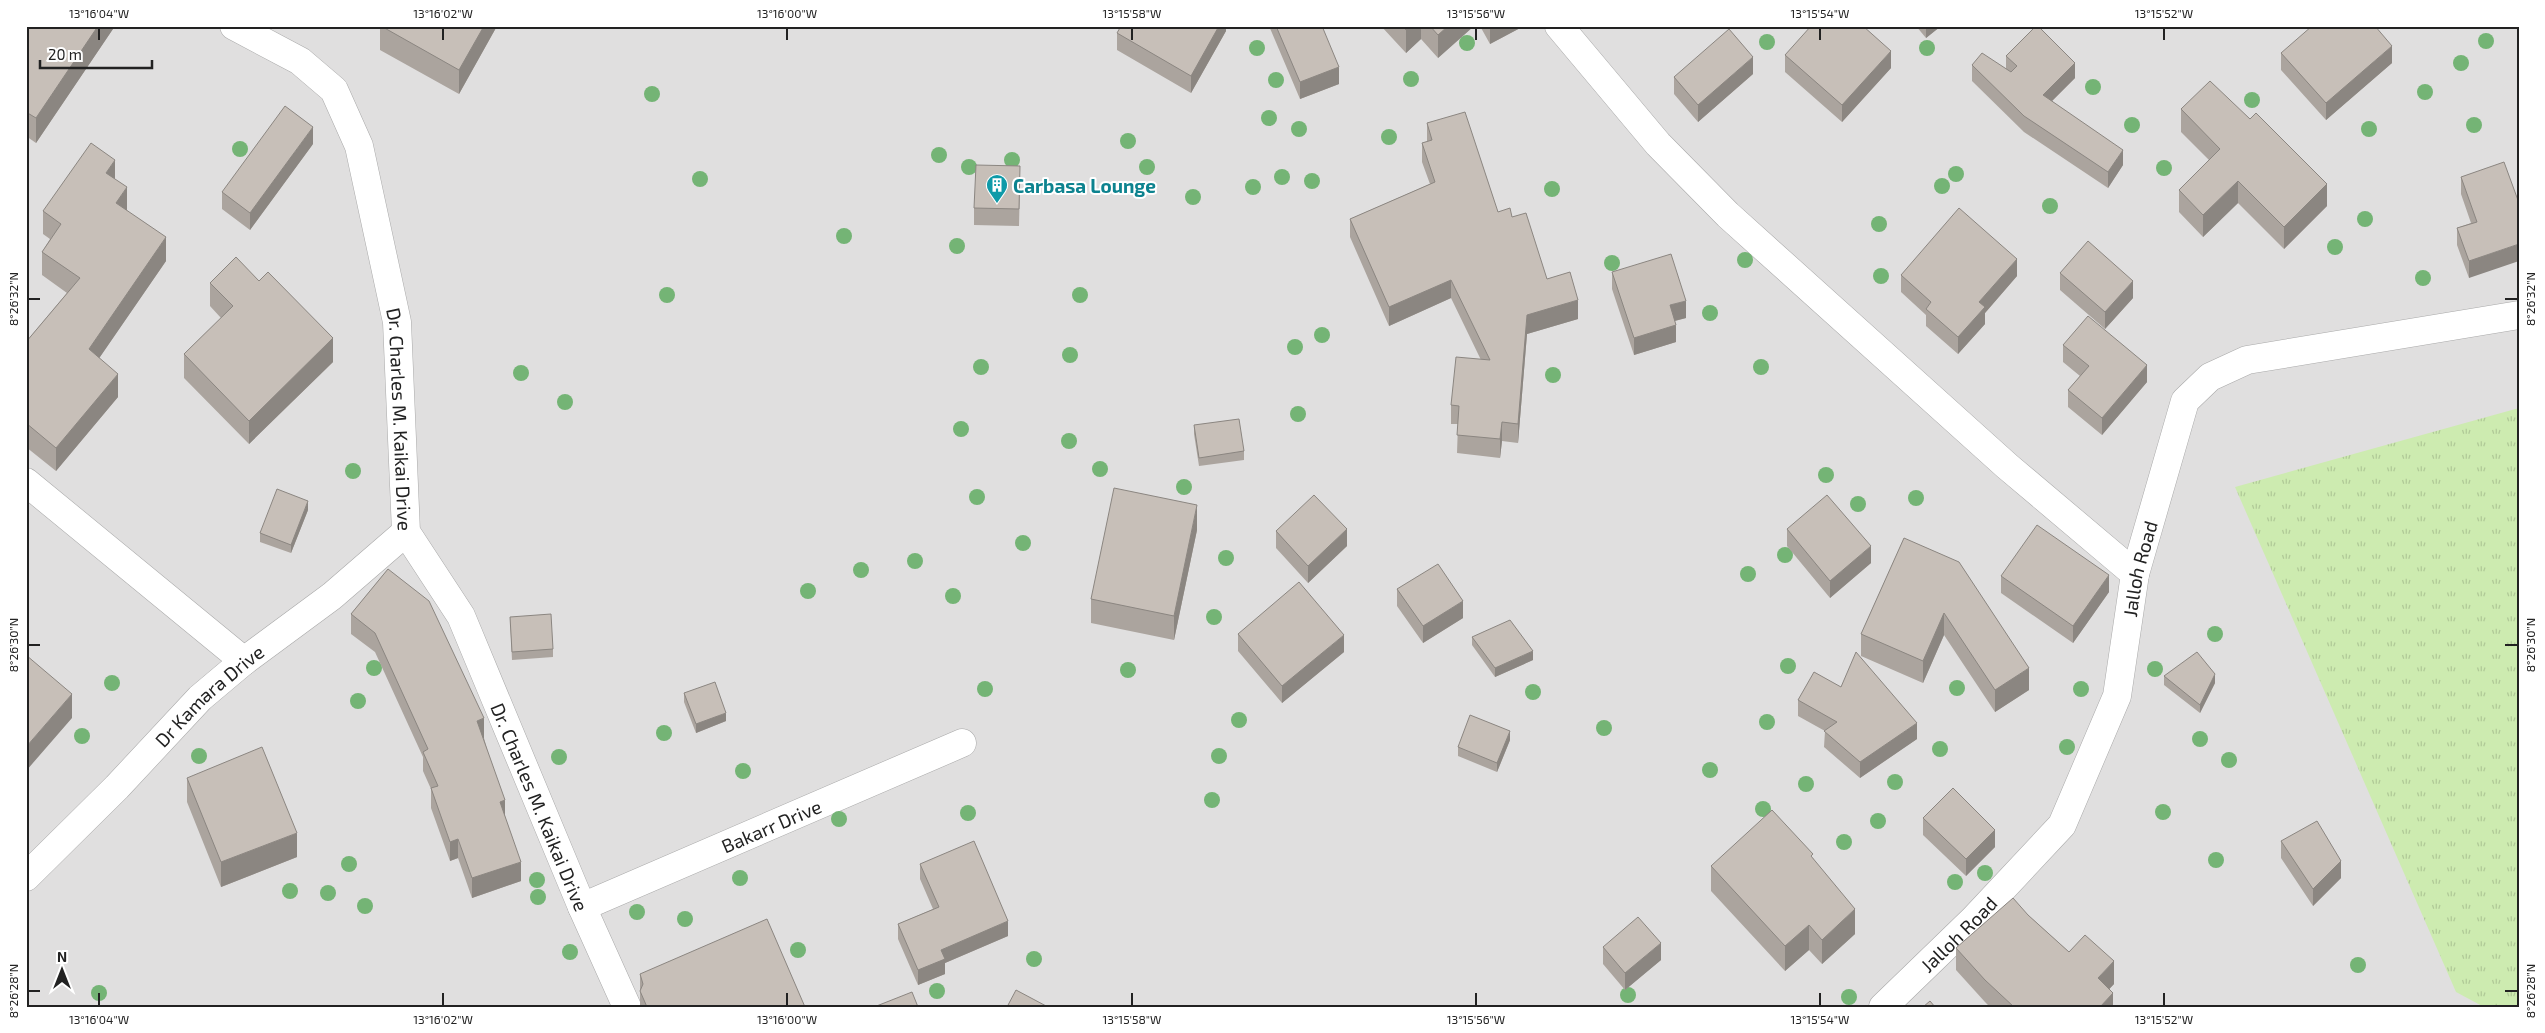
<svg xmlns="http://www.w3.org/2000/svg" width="2545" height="1033" font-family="'Exo 2',sans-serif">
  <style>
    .residential { fill: #e0dfdf }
    .grass { fill: url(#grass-tufts) }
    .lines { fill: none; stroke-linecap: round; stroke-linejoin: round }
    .minor-casing { stroke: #a9a9a9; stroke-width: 29 }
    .minor { stroke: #fff; stroke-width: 28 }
    .tree { fill: #74b475 }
    .wall { fill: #aba49e }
    .shaded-wall { fill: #8b8681 }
    .building { fill: #c7bfb8; stroke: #8b8681 }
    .ticks { fill: none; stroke: #222; stroke-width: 2 }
    .labels { text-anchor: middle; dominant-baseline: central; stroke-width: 4; stroke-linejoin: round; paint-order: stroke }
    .culture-label { font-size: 19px; font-weight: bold; fill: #0d838f; stroke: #fff; text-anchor: start }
    .street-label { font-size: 19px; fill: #222; stroke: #fff }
    .neatline { fill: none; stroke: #222; stroke-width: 2 }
    .ticks-label { font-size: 12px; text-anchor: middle; fill: #222 }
  </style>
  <defs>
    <pattern id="grass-tufts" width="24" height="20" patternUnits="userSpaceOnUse" patternTransform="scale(1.25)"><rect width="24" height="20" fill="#cdebb0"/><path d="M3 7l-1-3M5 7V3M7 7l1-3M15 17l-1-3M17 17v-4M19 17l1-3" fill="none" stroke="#b0c997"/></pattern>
  </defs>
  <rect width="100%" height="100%" fill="#f2efe9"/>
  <path class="residential" d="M26,26H2519V1007H26Z"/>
  <path class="grass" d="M2519,408V1007H2484L2456,992L2235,487Z"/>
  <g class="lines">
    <g class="minor-casing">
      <g id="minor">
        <path id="s1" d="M234,26L300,61L334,90L359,146L397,322L406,532L461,616L582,907L627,1007"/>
        <path d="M1559,26L1658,144L1728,215L2007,466L2135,574"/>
        <path d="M26,482L244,661"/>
        <path id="s2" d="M26,877L117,787L200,698L244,661L332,596L406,532"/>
        <path id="s3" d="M582,907L962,743"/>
        <path id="s4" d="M1883,1007L1974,919L2062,825L2117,696L2135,574L2185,401L2210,377L2247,360L2519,315"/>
      </g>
    </g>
    <use href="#minor" class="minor"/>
  </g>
  <g class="tree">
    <circle cx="2486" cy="41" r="8"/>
    <circle cx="1767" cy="42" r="8"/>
    <circle cx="1467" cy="43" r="8"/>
    <circle cx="1257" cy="48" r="8"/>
    <circle cx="1927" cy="48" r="8"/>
    <circle cx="2461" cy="63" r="8"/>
    <circle cx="1411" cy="79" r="8"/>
    <circle cx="1276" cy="80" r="8"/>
    <circle cx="2093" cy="87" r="8"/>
    <circle cx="2425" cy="92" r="8"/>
    <circle cx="652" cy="94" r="8"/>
    <circle cx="2252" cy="100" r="8"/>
    <circle cx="1269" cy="118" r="8"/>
    <circle cx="2132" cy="125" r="8"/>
    <circle cx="2474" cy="125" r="8"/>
    <circle cx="1299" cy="129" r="8"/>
    <circle cx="2369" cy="129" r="8"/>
    <circle cx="1389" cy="137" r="8"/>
    <circle cx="1128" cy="141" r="8"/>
    <circle cx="240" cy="149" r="8"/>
    <circle cx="939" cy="155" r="8"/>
    <circle cx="1012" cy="160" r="8"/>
    <circle cx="969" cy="167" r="8"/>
    <circle cx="1147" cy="167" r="8"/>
    <circle cx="2164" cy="168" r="8"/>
    <circle cx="1956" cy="174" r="8"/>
    <circle cx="1282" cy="177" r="8"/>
    <circle cx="700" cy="179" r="8"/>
    <circle cx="1312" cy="181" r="8"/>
    <circle cx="1942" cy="186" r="8"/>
    <circle cx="1253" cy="187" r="8"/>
    <circle cx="1552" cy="189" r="8"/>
    <circle cx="1193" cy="197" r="8"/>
    <circle cx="2050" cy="206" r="8"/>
    <circle cx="2365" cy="219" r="8"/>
    <circle cx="1879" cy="224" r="8"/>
    <circle cx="844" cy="236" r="8"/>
    <circle cx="957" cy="246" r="8"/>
    <circle cx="2335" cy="247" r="8"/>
    <circle cx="1745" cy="260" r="8"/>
    <circle cx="1612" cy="263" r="8"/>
    <circle cx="1881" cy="276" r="8"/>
    <circle cx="2423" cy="278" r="8"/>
    <circle cx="667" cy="295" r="8"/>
    <circle cx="1080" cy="295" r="8"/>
    <circle cx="1710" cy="313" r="8"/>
    <circle cx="1322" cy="335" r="8"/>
    <circle cx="1295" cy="347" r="8"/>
    <circle cx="1070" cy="355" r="8"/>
    <circle cx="981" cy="367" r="8"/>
    <circle cx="1761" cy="367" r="8"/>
    <circle cx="521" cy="373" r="8"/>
    <circle cx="1553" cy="375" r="8"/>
    <circle cx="565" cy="402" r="8"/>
    <circle cx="1298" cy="414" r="8"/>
    <circle cx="961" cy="429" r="8"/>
    <circle cx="1069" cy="441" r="8"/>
    <circle cx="1100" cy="469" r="8"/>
    <circle cx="353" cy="471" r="8"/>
    <circle cx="1826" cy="475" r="8"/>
    <circle cx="1184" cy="487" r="8"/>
    <circle cx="977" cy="497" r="8"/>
    <circle cx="1916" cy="498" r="8"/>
    <circle cx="1858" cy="504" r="8"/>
    <circle cx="1023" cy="543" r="8"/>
    <circle cx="1785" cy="555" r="8"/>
    <circle cx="1226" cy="558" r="8"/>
    <circle cx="915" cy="561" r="8"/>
    <circle cx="861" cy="570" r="8"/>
    <circle cx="1748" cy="574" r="8"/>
    <circle cx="808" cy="591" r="8"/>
    <circle cx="953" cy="596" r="8"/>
    <circle cx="1214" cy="617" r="8"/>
    <circle cx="2215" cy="634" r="8"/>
    <circle cx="1788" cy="666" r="8"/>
    <circle cx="374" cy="668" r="8"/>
    <circle cx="2155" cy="669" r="8"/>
    <circle cx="1128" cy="670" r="8"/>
    <circle cx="112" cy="683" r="8"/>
    <circle cx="1957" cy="688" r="8"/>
    <circle cx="985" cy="689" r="8"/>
    <circle cx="2081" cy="689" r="8"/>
    <circle cx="1533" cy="692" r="8"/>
    <circle cx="358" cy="701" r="8"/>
    <circle cx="1239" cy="720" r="8"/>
    <circle cx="1767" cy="722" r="8"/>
    <circle cx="1604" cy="728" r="8"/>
    <circle cx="664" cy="733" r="8"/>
    <circle cx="82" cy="736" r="8"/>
    <circle cx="2200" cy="739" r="8"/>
    <circle cx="2067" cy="747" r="8"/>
    <circle cx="1940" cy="749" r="8"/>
    <circle cx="199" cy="756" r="8"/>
    <circle cx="1219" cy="756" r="8"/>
    <circle cx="559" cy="757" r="8"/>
    <circle cx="2229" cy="760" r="8"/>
    <circle cx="1710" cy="770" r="8"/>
    <circle cx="743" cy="771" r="8"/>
    <circle cx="1895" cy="782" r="8"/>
    <circle cx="1806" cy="784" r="8"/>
    <circle cx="1212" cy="800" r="8"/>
    <circle cx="1763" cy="809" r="8"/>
    <circle cx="2163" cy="812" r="8"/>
    <circle cx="968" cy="813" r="8"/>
    <circle cx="839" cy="819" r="8"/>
    <circle cx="1878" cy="821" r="8"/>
    <circle cx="1844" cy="842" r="8"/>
    <circle cx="2216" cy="860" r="8"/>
    <circle cx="349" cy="864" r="8"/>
    <circle cx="1985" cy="873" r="8"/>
    <circle cx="740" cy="878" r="8"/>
    <circle cx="537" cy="880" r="8"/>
    <circle cx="1955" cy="882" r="8"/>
    <circle cx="290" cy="891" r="8"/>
    <circle cx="328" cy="893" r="8"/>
    <circle cx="538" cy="897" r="8"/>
    <circle cx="365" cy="906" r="8"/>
    <circle cx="637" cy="912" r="8"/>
    <circle cx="685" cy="919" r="8"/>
    <circle cx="798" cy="950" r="8"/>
    <circle cx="570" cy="952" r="8"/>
    <circle cx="1034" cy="959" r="8"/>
    <circle cx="2358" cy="965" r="8"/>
    <circle cx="937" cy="991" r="8"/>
    <circle cx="99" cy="993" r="8"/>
    <circle cx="1628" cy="995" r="8"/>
    <circle cx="1849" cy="997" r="8"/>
  </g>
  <path class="wall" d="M26,26H115L36,143L26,136Z
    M380,26H497L459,94L380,50Z
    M1226,26V31L1191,93L1117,50V33Z
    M1269,26H1322L1339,84L1300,99Z
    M1381,26H1474L1438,58L1421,39L1406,53Z
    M1480,26H1522V27L1490,44Z
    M1916,26H1941L1926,38Z
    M2281,53L2392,63L2326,120L2281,70Z
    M1785,55L1891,68L1842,122L1785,72Z
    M2006,56L2075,78L2052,101L2123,165L2108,188L2024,132L1972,81V65L2006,70Z
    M1753,74L1698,122L1674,94V77Z
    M2181,109L2327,206L2284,249L2238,203L2203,237L2179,212V190L2209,160L2181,132Z
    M1427,123L1498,212L1512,217L1547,279L1578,319L1527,334L1518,443L1502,441L1500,458L1457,453L1458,424H1451V405L1481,360L1451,298L1389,326L1350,237V219L1430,184L1422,162V143L1427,142Z
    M313,144L250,230L222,209V192Z
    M2461,177L2519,203L2469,278L2457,245V228L2471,223L2461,194Z
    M115,179L127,210L166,261L99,358L118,397L56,471L26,447V342L67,293L42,275V252L50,239L43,234V211Z
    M1020,183L1019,226L974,225V208Z
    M1612,272L1686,318L1675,321L1676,342L1634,355L1612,289Z
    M2060,273L2133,298L2105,329L2060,290Z
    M1901,275L2017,276L1985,313V324L1958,354L1926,326V315L1901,292Z
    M210,283L333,362L249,444L184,378V354L221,318L210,306Z
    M2063,345L2147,382L2102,435L2068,407V390L2080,376L2063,362Z
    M1194,425L1244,451V460L1199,466L1194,434Z
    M308,510L291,553L260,542V533Z
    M1787,529L1871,563L1830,598L1787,546Z
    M1197,530L1174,640L1091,623V599Z
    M1276,531L1347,546L1308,583L1276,548Z
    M1904,538L2029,690L1995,712L1944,635L1923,683L1861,656V634Z
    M388,569L484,738L505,816L521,881L472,898L458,858L450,861L431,808V789L423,771V757L375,652L351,634V614Z
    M2001,576L2109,592L2073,643L2001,593Z
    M1397,589L1463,618L1423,643L1397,606Z
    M510,617L553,649V657L512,660Z
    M1238,634L1344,652L1282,703L1238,651Z
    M1472,637L1533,660L1495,677L1472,645Z
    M2164,676L2215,683L2200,713L2164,685Z
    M684,693L726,721L696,733L684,702Z
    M1798,700L1917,739L1860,778L1824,747L1825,731L1798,716Z
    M1510,740L1497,772L1458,756V747Z
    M187,778L297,857L221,887L187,802Z
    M1923,818L1995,847L1966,876L1923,835Z
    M2281,841L2341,878L2313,906L2281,858Z
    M1813,858L1855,934L1822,964L1809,950L1785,971L1711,891V866Z
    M920,864L1008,936L945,963V974L918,985L898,939V924L933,909L920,879Z
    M2028,915L2069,952L2114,984L2109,989L2113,1007H1990L1985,1002L1956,970V948Z
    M1603,947L1661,960L1625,990L1603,964Z
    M640,974L805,1007H640Z"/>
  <path class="shaded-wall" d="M98,26H115L36,143V118Z
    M484,26H497L459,94V70Z
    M1219,26H1226V31L1191,93V76Z
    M1410,26H1421V39L1406,53V30Z
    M1448,26H1474L1438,58V35Z
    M1490,26H1522V27L1490,44Z
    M1930,26H1941L1926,38V29Z
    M2392,46V63L2326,120V103Z
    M1891,51V68L1842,122V105Z
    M1753,57V74L1698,122V105Z
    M2075,63V78L2043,110V95Z
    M1339,67V84L1300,99V82Z
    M313,127V144L250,230V213Z
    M2123,150V165L2108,188V172Z
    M115,160V183L106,173Z
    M2238,181V203L2203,237V215Z
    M2327,184V206L2284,249V227Z
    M127,187V211L116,203Z
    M166,237V261L89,373V349Z
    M2519,244V261L2469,278V261Z
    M2017,259V276L1985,313V324L1958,354V337L1979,302Z
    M1451,280V298L1389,326V307Z
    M2133,281V298L2105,329V312Z
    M1578,300V319L1527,334L1518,443V424L1527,315Z
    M1686,301V318L1670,322V305Z
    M1676,325V342L1634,355V338Z
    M333,338V362L249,444V421Z
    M2147,365V382L2102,435V418Z
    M118,374V397L56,471V448Z
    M1502,422V441L1500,458V439Z
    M308,501V510L291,553V545Z
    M1197,505V530L1174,640V616Z
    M1347,529V546L1308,583V566Z
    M1871,546V563L1830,598V581Z
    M2109,575V592L2073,643V626Z
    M1463,601V618L1423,643V626Z
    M1944,613V635L1923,683V661Z
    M1344,635V652L1282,703V686Z
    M1533,651V660L1495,677V668Z
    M2029,668V690L1995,712V690Z
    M2215,674V683L2200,713V705Z
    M72,694V718L26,771V747Z
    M726,713V721L696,733V724Z
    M484,718V738L477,741V721Z
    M1917,723V739L1860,778V762Z
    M1510,731V740L1497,772V763Z
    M505,800V820L500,802Z
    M1995,830V847L1966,876V859Z
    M297,833V857L221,887V862Z
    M458,839V858L450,861V842Z
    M2341,861V878L2313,906V889Z
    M521,862V881L472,898V878Z
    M1855,909V934L1822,964V940Z
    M1008,921V936L945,963V974L918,985V970L941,950Z
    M1809,925V950L1785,971V946Z
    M1661,943V960L1625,990V973Z
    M2114,961V984L2098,1001V978Z
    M2113,993V1007H2100Z"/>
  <path class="building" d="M26,26H98L36,118L26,112Z
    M381,26H484L459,70Z
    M1121,26H1219L1191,76L1117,33Z
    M1276,26H1322L1339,67L1300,82Z
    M1402,26H1410L1406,30Z
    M1430,26H1448L1438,35Z
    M1811,26H1863L1891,51L1842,105L1785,55Z
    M1923,26H1930L1926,29Z
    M2036,26H2038L2075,63L2043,95L2123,150L2108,172L2024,116L1972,65L1982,53L2011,72L2017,66L2006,56Z
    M2312,26H2375L2392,46L2326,103L2281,53Z
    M1729,29L1753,57L1698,105L1674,77Z
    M2210,81L2250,119L2256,113L2327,184L2284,227L2238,181L2203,215L2179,190L2220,149L2181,109Z
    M285,106L313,127L250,213L222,192Z
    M1465,112L1498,212L1510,208L1512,217L1526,213L1547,279L1570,272L1578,300L1527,315L1518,424L1502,422L1500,439L1457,435L1459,406L1451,405L1456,357L1490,360L1451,280L1389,307L1350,219L1435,182L1422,143L1432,140L1427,123Z
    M91,143L115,160L106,173L127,187L116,203L166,237L89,349L118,374L56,448L26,423V342L80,278L42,252L61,224L43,211Z
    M2504,162L2519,203V244L2469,261L2457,228L2477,222L2461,177Z
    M976,165L1020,166L1019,209L974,208Z
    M1959,208L2017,259L1979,302L1985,307L1958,337L1926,309L1931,302L1901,275Z
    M2088,241L2133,281L2105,312L2060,273Z
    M1671,254L1686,301L1670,305L1676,325L1634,338L1612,272Z
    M236,257L259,281L268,272L333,338L249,421L184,354L233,306L210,283Z
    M2088,316L2147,365L2102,418L2068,390L2089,366L2063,345Z
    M1239,419L1244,451L1199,458L1194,425Z
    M1114,488L1197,505L1174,616L1091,599Z
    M277,489L308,501L291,545L260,533Z
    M1314,495L1347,529L1308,566L1276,531Z
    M1827,495L1871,546L1830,581L1787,529Z
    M2037,525L2109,575L2073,626L2001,576Z
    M1904,538L1959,562L2029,668L1995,690L1944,613L1923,661L1861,634Z
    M1438,564L1463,601L1423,626L1397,589Z
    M388,569L429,601L484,718L477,721L505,800L500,802L521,862L472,878L458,839L450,842L431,788L438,786L423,752L428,749L375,633L351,614Z
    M1299,582L1344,635L1282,686L1238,634Z
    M551,614L553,649L512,652L510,617Z
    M1510,620L1533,651L1495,668L1472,637Z
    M1856,652L1917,723L1860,762L1824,731L1837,722L1798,700L1814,672L1841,687Z
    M2197,652L2215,674L2200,705L2164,676Z
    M26,655L72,694L26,747Z
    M715,682L726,713L696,724L684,693Z
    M1470,715L1510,731L1497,763L1458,747Z
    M262,747L297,833L221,862L187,778Z
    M1953,788L1995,830L1966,859L1923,818Z
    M1772,810L1813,854L1811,856L1855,909L1822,940L1809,925L1785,946L1711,866Z
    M2317,821L2341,861L2313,889L2281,841Z
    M974,841L1008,921L941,950L945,959L918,970L898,924L939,907L920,864Z
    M2013,898L2028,915L2069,952L2085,935L2114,961L2098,978L2113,993L2100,1007H2014L1985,980L1956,948Z
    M1638,917L1661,943L1625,973L1603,947Z
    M767,919L805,1007H647L640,991L643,984L640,974Z
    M1016,990L1048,1007H1007Z
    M912,992L918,1007H874Z
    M1930,1001L1935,1007H1923Z"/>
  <path class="ticks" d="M99,28V40M443,28V40M787,28V40M1132,28V40M1476,28V40M1820,28V40M2164,28V40M28,299H40M2505,299H2518M28,645H40M2505,645H2518M28,991H40M2505,991H2518M99,993V1006M443,993V1006M787,993V1006M1132,993V1006M1476,993V1006M1820,993V1006M2164,993V1006"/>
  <defs>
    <g id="building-pin" transform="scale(1.125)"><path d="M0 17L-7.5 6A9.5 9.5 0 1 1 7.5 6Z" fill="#0f9aa8" stroke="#fff"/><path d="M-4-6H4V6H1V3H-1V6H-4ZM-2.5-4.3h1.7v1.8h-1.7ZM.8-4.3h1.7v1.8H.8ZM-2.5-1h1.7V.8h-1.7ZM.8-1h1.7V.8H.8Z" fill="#fff"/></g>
  </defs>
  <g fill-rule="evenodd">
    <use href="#building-pin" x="997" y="185"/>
  </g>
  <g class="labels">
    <g class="culture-label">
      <text x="1013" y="185">Carbasa Lounge</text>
    </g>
    <g class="street-label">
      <text stroke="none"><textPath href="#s1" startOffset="458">Dr. Charles M. Kaikai Drive</textPath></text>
      <text stroke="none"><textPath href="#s4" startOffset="525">Jalloh Road</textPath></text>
      <text stroke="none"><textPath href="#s2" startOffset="258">Dr Kamara Drive</textPath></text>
      <text stroke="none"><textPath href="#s1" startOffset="878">Dr. Charles M. Kaikai Drive</textPath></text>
      <text stroke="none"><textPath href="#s3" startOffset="206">Bakarr Drive</textPath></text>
      <text stroke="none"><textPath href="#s4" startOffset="105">Jalloh Road</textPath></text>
    </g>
  </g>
  <rect width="2545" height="1033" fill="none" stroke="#ffffff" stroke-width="55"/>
  <g transform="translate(62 970)" stroke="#ffffff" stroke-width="4" paint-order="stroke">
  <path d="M0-4L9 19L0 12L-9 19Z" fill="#222222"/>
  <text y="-8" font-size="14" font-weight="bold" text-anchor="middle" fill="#222222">N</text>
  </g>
  <path d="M40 60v8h112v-8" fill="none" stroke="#222222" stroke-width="2.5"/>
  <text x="48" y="60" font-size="15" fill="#222222" stroke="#ffffff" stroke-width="4" paint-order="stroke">20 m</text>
  <rect x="28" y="28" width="2490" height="978" class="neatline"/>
  <g class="ticks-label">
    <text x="99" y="18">13°16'04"W</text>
    <text x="443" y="18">13°16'02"W</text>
    <text x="787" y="18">13°16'00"W</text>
    <text x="1132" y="18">13°15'58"W</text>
    <text x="1476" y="18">13°15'56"W</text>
    <text x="1820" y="18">13°15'54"W</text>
    <text x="2164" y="18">13°15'52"W</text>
    <text transform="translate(14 299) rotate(-90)" y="4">8°26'32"N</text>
    <text transform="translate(2531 299) rotate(-90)" y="4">8°26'32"N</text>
    <text transform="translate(14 645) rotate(-90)" y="4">8°26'30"N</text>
    <text transform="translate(2531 645) rotate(-90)" y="4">8°26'30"N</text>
    <text transform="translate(14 991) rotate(-90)" y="4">8°26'28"N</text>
    <text transform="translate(2531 991) rotate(-90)" y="4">8°26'28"N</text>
    <text x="99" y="1024">13°16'04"W</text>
    <text x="443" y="1024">13°16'02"W</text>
    <text x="787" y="1024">13°16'00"W</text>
    <text x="1132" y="1024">13°15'58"W</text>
    <text x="1476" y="1024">13°15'56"W</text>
    <text x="1820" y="1024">13°15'54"W</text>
    <text x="2164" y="1024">13°15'52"W</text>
  </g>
</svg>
